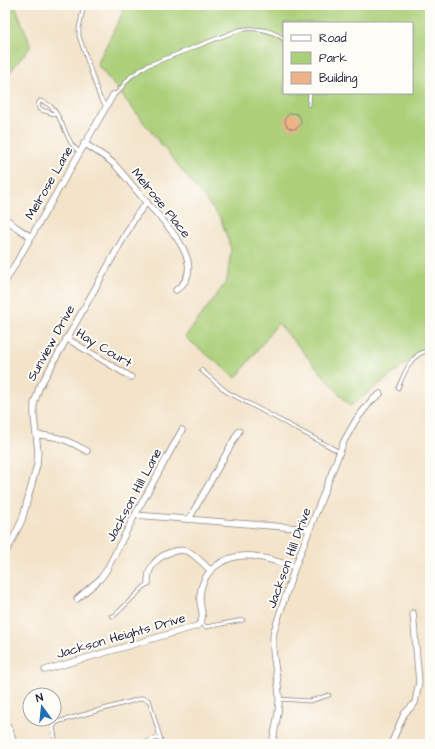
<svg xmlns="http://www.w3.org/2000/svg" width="435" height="749" font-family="'Architects Daughter',sans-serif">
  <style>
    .green { fill: #acd07a; stroke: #67795a; fill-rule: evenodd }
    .building { fill: #edb287 }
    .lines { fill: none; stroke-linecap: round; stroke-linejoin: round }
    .service-casing { stroke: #8a8282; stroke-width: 4.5 }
    .minor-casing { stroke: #8a8282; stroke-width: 7 }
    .service { stroke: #fff; stroke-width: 3 }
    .minor { stroke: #fff; stroke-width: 5.5 }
    .labels { text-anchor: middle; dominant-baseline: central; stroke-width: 4; stroke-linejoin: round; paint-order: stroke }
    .street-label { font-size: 13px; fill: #22223b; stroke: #fdfcf7 }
  </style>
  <rect width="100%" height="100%" fill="#fdfcf7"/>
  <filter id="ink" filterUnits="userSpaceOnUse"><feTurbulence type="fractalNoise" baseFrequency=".025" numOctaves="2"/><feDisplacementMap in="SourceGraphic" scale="8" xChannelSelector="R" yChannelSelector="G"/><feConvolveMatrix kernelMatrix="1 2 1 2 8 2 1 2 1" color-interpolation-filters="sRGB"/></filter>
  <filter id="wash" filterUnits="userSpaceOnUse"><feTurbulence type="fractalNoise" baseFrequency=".012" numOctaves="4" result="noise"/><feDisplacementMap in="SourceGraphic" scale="16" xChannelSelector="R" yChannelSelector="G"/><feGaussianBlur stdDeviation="0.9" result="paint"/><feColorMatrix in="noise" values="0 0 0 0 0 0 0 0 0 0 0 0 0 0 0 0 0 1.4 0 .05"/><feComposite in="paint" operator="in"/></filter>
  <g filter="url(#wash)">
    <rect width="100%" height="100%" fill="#f3e3c9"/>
    <path class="green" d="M5,5H15L31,46L5,78Z
      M120,5H430V346L350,406L278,323L236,378L185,337L227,281L231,249L221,219L97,64L123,12ZM284,23H412V93H284Z"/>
    <g id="blocks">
      <path class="building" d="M285 121a8 8 0 1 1 16 0a8 8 0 1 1-16 0Z"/>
    </g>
  </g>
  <g filter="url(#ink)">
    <use href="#blocks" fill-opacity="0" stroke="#8a8282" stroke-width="1"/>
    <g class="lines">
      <g class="service-casing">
        <path id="service" d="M84,5L79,28V36L100,98L106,106
          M113,95L118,92L130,77L146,66L239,30C256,27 270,29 284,39
          M309,105L310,93
          M57,115L39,109L38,104L40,101C57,103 63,129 71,143C73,146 76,149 79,152
          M201,370L227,392L340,452
          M398,388C405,372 411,353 430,350
          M111,616H114L148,583
          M201,623L206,627L243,620
          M279,699L310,701L329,695
          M56,744L53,727L57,722L143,698L148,700L150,703L162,744
          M140,744L160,737"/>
      </g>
      <g class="minor-casing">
        <path id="minor" d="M84,143L108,159L115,165C126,177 136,190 147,203C164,222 211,266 176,290
          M5,218L16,227L31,237
          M5,282L113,95
          M66,338L131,377
          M36,435C59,436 67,440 87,451
          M135,515L310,529
          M189,519L239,431
          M5,553L11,543L22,520L37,465L38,451L34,417V404L39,388L136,216L147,202
          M148,583C148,578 148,573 151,568C157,556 178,545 191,553C198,558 204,564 210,570
          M77,599L100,579L106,571L135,515L182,430
          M45,670L197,626C206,619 201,611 200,601C199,571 225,553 253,556C267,558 282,563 295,567
          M5,723L10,730L14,744
          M272,744C275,728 280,712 279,695C278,674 270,652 274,631L295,567L344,441L356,420L371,401L380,394
          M391,744L404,714L415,703L419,682L413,613"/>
      </g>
      <use href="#service" class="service"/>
      <use href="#minor" class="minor"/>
    </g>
  </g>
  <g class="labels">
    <g class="street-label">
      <text transform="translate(49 183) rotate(-60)">Melrose Lane</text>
      <text transform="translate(161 203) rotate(51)">Melrose Place</text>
      <text transform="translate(51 343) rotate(-61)">Sunview Drive</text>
      <text transform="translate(104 348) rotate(31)">Hay Court</text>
      <text transform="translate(134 495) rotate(-62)">Jackson Hill Lane</text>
      <text transform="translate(289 558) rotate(-70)">Jackson Hill Drive</text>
      <text transform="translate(121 636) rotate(-16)">Jackson Heights Drive</text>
    </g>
  </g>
  <rect width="435" height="749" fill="none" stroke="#fdfcf7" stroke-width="20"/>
  <rect x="283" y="22" width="130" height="72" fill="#fdfcf7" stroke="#a5a5ac"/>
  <rect x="291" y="35" width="20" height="6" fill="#ffffff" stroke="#a5a5ac"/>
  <text x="319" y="42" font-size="12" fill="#22223b">Road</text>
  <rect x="291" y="52" width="20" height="12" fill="#acd07a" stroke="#a5a5ac"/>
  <text x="319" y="62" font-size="12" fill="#22223b">Park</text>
  <rect x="291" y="72" width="20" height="12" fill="#edb287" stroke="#a5a5ac"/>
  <text x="319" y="82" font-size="12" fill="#22223b">Building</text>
  <g transform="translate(42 707) rotate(345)"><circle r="19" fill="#fdfcf7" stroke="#a5a5ac"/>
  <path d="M0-3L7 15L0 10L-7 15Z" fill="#1f6fb2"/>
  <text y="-6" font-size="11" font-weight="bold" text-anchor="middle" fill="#22223b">N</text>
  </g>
</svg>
